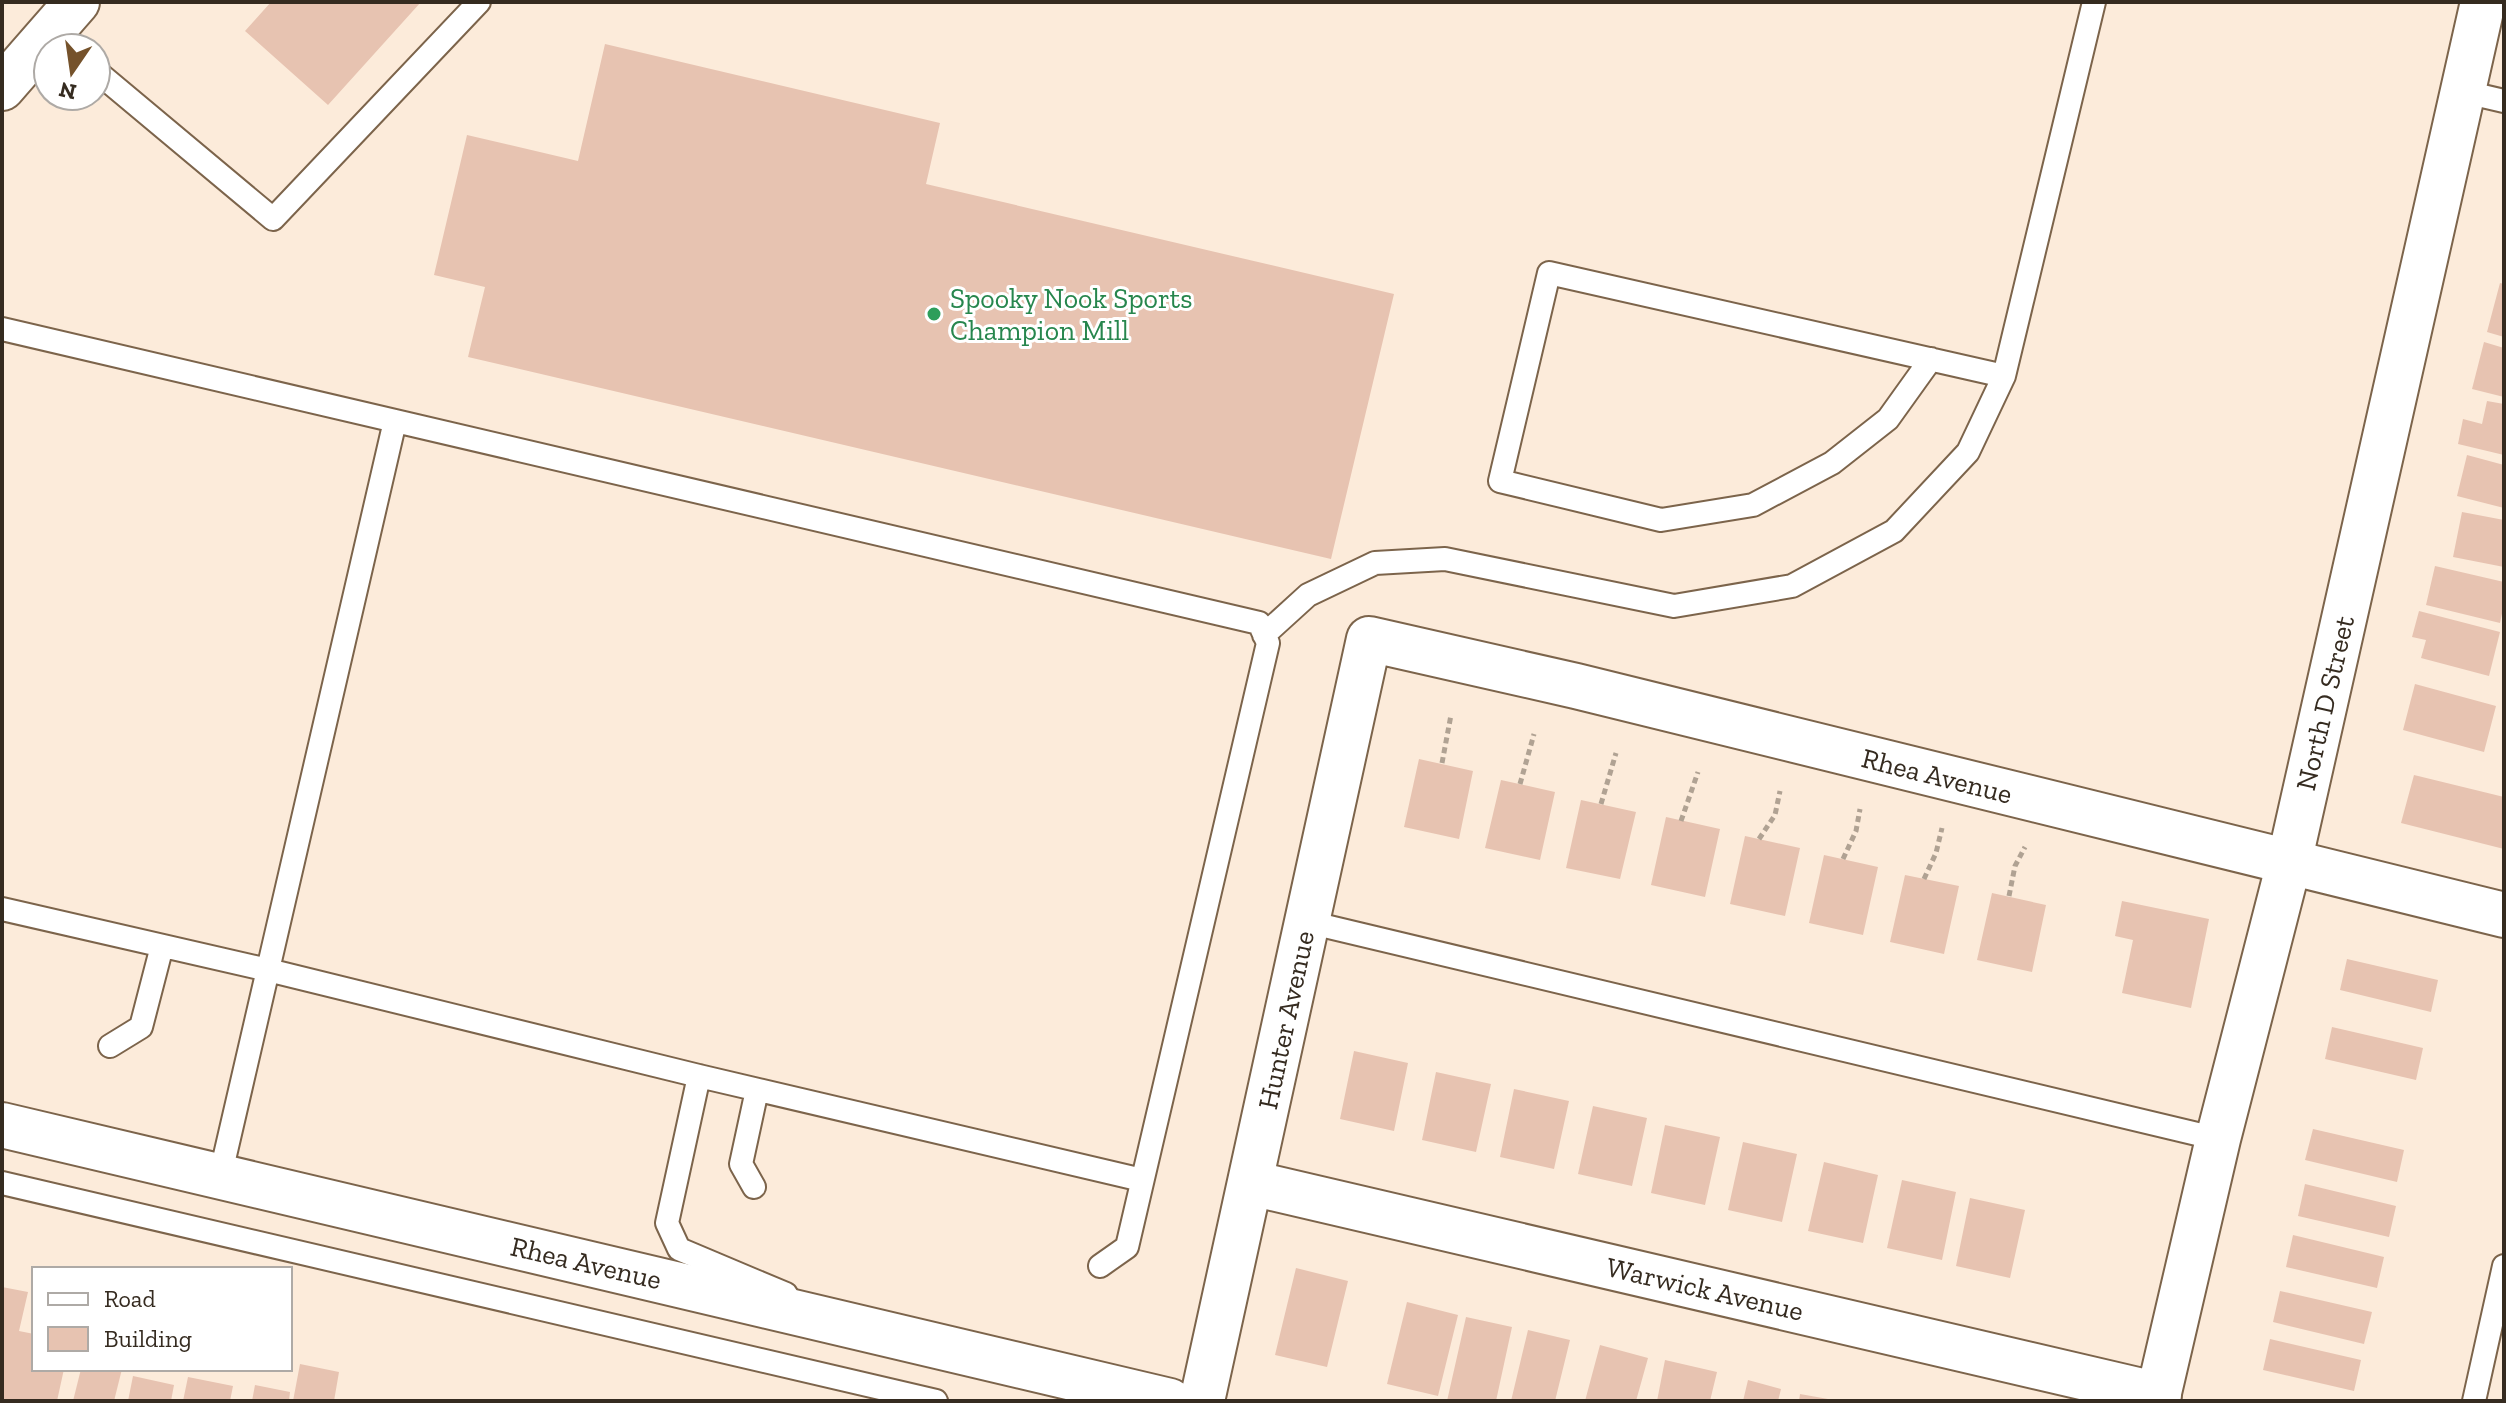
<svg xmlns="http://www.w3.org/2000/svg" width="2506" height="1403" font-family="'Zilla Slab',serif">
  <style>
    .building { fill: #e7c3b1 }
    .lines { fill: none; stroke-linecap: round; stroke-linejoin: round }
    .service-casing { stroke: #7c644b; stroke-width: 26 }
    .minor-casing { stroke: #7c644b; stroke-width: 48 }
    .tertiary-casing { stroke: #7c644b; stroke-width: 48 }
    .secondary-casing { stroke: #7c644b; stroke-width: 48 }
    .path { stroke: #b0a293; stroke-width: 5; stroke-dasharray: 6 4; stroke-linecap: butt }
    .service { stroke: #fff; stroke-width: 22 }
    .minor { stroke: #fff; stroke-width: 44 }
    .tertiary { stroke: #fff; stroke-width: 44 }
    .secondary { stroke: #fff; stroke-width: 44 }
    .leisure-dot { fill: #2e9e5b; stroke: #fff; stroke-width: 3 }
    .labels { text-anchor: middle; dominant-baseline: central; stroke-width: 6; stroke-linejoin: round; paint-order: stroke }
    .leisure-label { font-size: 28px; fill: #27864d; stroke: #fff; text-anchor: start }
    .street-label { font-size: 28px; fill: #352b20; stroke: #fff }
  </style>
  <rect width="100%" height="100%" fill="#fcebda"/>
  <path class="building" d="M271,2H421L328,105L245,31Z
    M605,44L940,123L926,184L1394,294L1331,559L468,357L485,287L434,275L467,135L578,161Z
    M2500,283L2504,284V337L2487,332Z
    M2484,342L2504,348V397L2472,389Z
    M2487,401L2504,404V455L2458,444L2463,419L2482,424Z
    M2467,455L2504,465V508L2457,496Z
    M2462,512L2504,520V567L2453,557Z
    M2435,566L2504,582V604L2500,623L2426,605Z
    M2419,611L2500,632L2489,676L2421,658L2426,640L2412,637Z
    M2415,684L2496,706L2484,752L2403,730Z
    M1419,759L1473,771L1459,839L1404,827Z
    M2414,775L2504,797V849L2401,823Z
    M1501,780L1555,792L1540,860L1485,848Z
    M1581,800L1636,812L1620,879L1566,868Z
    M1666,817L1720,829L1705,897L1651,885Z
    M1745,836L1800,848L1785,916L1730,904Z
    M1824,855L1878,867L1863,935L1809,923Z
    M1905,875L1959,886L1944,954L1890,942Z
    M1992,893L2046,905L2032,972L1977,960Z
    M2122,901L2209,919L2191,1008L2122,993L2133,940L2115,936Z
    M2347,959L2438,980L2431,1012L2340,990Z
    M2332,1027L2423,1048L2416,1080L2325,1059Z
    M1354,1051L1408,1063L1394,1131L1340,1119Z
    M1436,1072L1491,1084L1476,1152L1422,1140Z
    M1514,1089L1569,1101L1554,1169L1500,1157Z
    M1593,1106L1647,1118L1632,1186L1578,1174Z
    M1665,1125L1720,1137L1705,1205L1651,1193Z
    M2313,1129L2404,1150L2397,1182L2305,1160Z
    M1743,1142L1797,1154L1782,1222L1728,1210Z
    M1824,1162L1878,1175L1863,1243L1808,1231Z
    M1902,1180L1956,1192L1942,1260L1887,1248Z
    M2305,1184L2396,1206L2389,1237L2298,1216Z
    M1970,1198L2025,1210L2010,1278L1956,1266Z
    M2293,1235L2384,1257L2377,1288L2286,1267Z
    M1296,1268L1348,1281L1327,1367L1275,1355Z
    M2,1287L28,1292L19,1331L34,1334V1369H64L57,1401H2Z
    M2280,1291L2372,1312L2364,1344L2273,1322Z
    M1407,1302L1458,1315L1438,1396L1387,1384Z
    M1466,1317L1512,1327L1496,1401H1447Z
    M1528,1330L1570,1340L1555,1401H1511Z
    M2270,1339L2361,1360L2354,1391L2263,1370Z
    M1600,1345L1648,1358L1636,1401H1585Z
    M1665,1360L1717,1372L1710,1401H1657Z
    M300,1364L339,1372L334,1401H293Z
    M81,1369H122L114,1401H73Z
    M133,1376L174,1385L171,1401H128Z
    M188,1377L233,1386L230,1401H183Z
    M1748,1380L1781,1389L1778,1401H1743Z
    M255,1385L290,1392L289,1401H252Z
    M1800,1394L1828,1399V1401H1799Z"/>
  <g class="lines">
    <g class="service-casing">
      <path id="service" d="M96,71L273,219L479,2
        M2461,91L2504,101
        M2,329L1259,623L1268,643L1127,1247L1100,1266
        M1931,359L1888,419L1832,463L1753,505L1661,520L1500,481L1549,273L2004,376
        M1264,635L1308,595L1375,563L1445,559L1674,606L1792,586L1894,531L1968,452L2004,376L2094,2
        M2,909L268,970L699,1076L1142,1180
        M1308,922L2218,1139
        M110,1046L141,1027L162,946
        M699,1076L667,1223L679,1249L786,1294
        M220,1177L395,421
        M2,1183L936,1401
        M754,1187L741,1164L757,1090
        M2474,1401L2504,1266"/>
    </g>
    <g class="minor-casing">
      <path id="minor" d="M1251,1183L2159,1395
        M2157,1401L2218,1139L2289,863L2483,2"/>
    </g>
    <g class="tertiary-casing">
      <path id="tertiary" d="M2,1125L1170,1401
        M1202,1401L1369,639L1576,686L2504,915"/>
    </g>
    <g class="secondary-casing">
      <path id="secondary" d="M2,88L77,2"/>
    </g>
    <path class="path" d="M1442,763L1451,715
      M1520,784L1534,734
      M1601,804L1616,753
      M1681,821L1698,772
      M1759,839L1775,815L1780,791
      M1843,859L1856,831L1860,809
      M1924,879L1936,853L1942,828
      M2009,896L2015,866L2025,847"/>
    <use href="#service" class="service"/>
    <use href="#minor" class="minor"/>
    <use href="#tertiary" class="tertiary"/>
    <use href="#secondary" class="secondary"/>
  </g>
  <circle class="leisure-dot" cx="934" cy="314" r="8"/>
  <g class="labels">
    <g class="leisure-label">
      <text x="950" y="298">Spooky Nook Sports<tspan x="950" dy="32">Champion Mill</tspan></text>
    </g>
    <g class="street-label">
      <text transform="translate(2325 703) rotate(-77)">North D Street</text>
      <text transform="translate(1937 776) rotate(14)">Rhea Avenue</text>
      <text transform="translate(1286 1020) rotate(-78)">Hunter Avenue</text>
      <text transform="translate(586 1263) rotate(13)">Rhea Avenue</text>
      <text transform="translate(1705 1289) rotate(13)">Warwick Avenue</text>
    </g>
  </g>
  <rect width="2506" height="1403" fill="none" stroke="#352b20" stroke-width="8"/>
  <rect x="32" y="1267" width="260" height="104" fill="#ffffff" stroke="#aeaaa6" stroke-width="2"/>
  <rect x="48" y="1293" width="40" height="12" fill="#ffffff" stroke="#aeaaa6" stroke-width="2"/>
  <text x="104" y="1307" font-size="24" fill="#352b20">Road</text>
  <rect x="48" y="1327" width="40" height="24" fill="#e7c3b1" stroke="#aeaaa6" stroke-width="2"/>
  <text x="104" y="1347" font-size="24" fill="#352b20">Building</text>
  <g transform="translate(72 72) rotate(193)"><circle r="38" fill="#ffffff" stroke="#aeaaa6" stroke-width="2"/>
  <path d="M0-6L14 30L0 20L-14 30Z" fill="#75522b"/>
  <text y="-12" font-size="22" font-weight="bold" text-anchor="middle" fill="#352b20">N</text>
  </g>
</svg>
